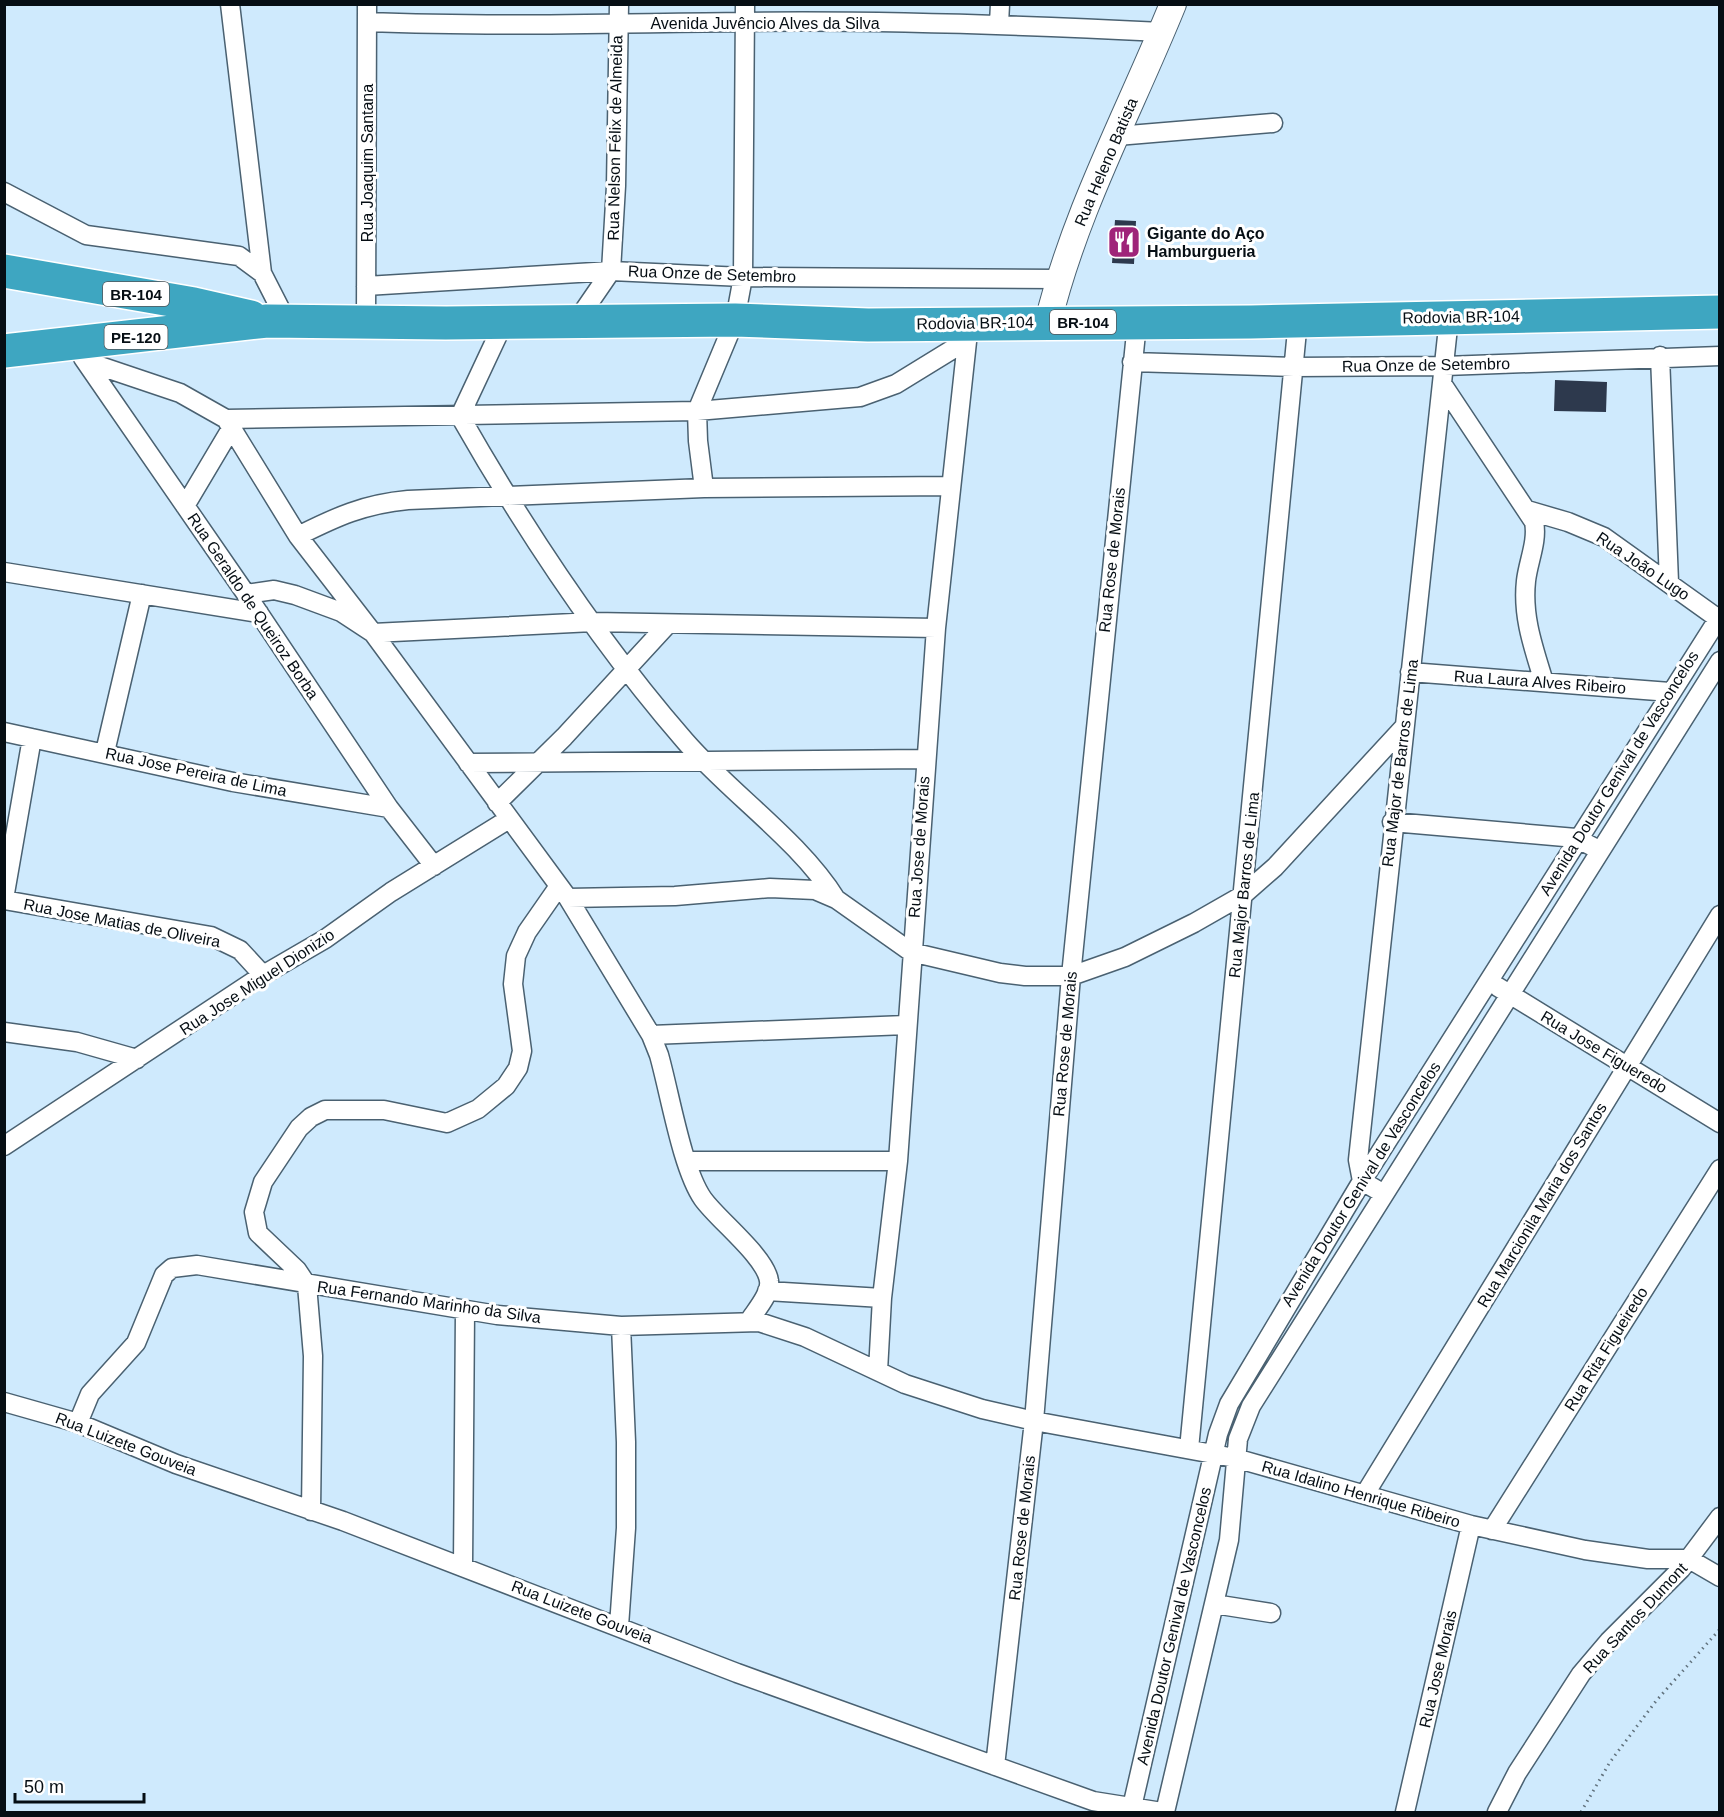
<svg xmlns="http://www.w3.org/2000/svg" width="1724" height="1817" font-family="Helvetica,sans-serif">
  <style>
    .building { fill: #2d394d }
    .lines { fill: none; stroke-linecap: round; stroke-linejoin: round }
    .street-casing { stroke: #4a6171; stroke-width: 21 }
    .secondary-casing { stroke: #4a6171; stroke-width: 28 }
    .highway-casing { stroke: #fff; stroke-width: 36 }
    .path { stroke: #61727d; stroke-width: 3; stroke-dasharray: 1.5 4.5; stroke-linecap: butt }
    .street { stroke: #fff; stroke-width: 18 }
    .secondary { stroke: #fff; stroke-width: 26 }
    .highway { stroke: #3ea6c1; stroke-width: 33 }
    .labels { text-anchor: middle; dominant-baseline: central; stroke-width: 6; stroke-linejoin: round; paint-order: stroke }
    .shield { fill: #fff; stroke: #51565a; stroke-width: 1.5 }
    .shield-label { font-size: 15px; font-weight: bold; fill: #060e14 }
    .street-label { font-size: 16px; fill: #060e14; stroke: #fff }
    .poi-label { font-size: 16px; font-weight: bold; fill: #060e14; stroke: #fff; text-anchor: start }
  </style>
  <rect width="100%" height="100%" fill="#cfeafd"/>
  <path class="building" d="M1115,220L1136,221L1134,264L1112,263Z
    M1555,380L1607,382L1606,412L1554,411Z"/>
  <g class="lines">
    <g class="street-casing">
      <path id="street" d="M230,4L262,273
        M367,22C493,27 618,23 744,22C884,20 1023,25 1162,32
        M999,24L1000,4
        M1117,136L1273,123
        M4,192L86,235L239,256L262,273L287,322
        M366,286L611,271L743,277L1059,279
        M366,322L367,4
        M504,322L460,416C525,530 599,642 685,741C731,794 799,840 836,899
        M576,322L611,271L616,186L619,4
        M1660,356L1669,582
        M83,358L246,594L389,808L434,866
        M85,361L180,393L226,419L298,536L373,633L568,898L651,1035L659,1055C670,1094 682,1169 703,1199C718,1220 766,1257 769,1281C771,1294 756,1310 749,1321
        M1132,362L1294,367L1445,366L1720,356
        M1443,385L1534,522C1538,541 1528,562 1526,581C1522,617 1534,649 1544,682
        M226,419L697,411L860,397L896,384L966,341
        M704,488L698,441L697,411L735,320L743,277L745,4
        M185,506L232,427
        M1527,510L1568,522L1604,537L1720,620
        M298,536C336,517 364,504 408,500L704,488L951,486
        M4,572L259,613
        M246,594L274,590L295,595L341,612L373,633L593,622L936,628
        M1410,672L1670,692
        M4,732L233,782L389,808
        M105,752L142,594
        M468,763L925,759
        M497,803L564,737L668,624
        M1392,822L1576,838L1599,850
        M568,898L675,896L770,888L815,890L836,899L911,952L1000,973L1025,976H1071L1125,957L1194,923L1243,895L1275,867L1403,728
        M4,899L32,738
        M4,900L211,936L240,950L263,975
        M1498,987L1720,1123
        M4,1032L77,1042L137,1059
        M651,1035L906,1025
        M4,1146L263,975L325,939L391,892L509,819
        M688,1161H898
        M1384,1194L1362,1181L1358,1160L1449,318
        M767,1291L882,1298
        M878,1371L882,1298L898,1161L936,628L969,323
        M4,1402L78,1423L176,1464L343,1521L737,1673L1093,1801L1162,1812
        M78,1423L90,1394L136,1343L164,1275L172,1268L197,1265L497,1315L621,1326L759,1322L805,1337L905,1384L982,1409L1034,1421L1235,1458L1471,1525L1585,1550L1648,1559H1689L1720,1577
        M1189,1449L1298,320
        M1365,1494L1720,915
        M311,1511L313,1356L307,1285L297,1270L258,1233L254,1212L263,1182L299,1128L311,1117L325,1110H384L447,1123L478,1109L506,1086L518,1068L522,1051L513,984L516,956L527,932L559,886
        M1492,1530L1720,1169
        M463,1566L465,1311
        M1214,1604L1271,1613
        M619,1626L626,1528V1442L621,1326
        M995,1766L1034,1421L1071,976L1137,323
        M1132,1807L1218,1434L1229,1404L1362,1181L1720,616
        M1165,1812L1229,1540L1238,1439L1251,1406L1720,661
        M1405,1812L1471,1525
        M1497,1812L1517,1773L1581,1674L1609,1641L1681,1569L1720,1517"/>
    </g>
    <g class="secondary-casing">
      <path id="secondary" d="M1048,322C1075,211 1130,110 1173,4"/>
    </g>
    <g class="highway-casing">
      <path id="highway" d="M4,271L194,304L251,317
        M4,351L267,321L446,323L735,320L868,325L1251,322L1720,312"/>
    </g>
    <path class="path" d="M1581,1812L1610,1762L1656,1701L1720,1629"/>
    <use href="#street" class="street"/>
    <use href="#secondary" class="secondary"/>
    <use href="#highway" class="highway"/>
  </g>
  <defs>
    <g id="restaurant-square" transform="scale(1.725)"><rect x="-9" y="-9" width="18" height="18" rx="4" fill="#9f2479" stroke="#fff"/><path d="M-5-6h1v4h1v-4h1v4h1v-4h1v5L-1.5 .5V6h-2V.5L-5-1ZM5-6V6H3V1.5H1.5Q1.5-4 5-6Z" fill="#fff"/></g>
  </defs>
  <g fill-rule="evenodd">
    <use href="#restaurant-square" x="1124" y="242"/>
  </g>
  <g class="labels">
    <g class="shield">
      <rect x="103" y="282" width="66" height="24" rx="4.5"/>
      <rect x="1050" y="310" width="66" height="24" rx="4.5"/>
      <rect x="104.5" y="325" width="63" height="24" rx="4.5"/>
    </g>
    <g class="shield-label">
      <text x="136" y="294">BR-104</text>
      <text x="1083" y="322">BR-104</text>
      <text x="136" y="337">PE-120</text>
    </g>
    <g class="street-label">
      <text x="765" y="23">Avenida Juvêncio Alves da Silva</text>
      <text transform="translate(615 138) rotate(-89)">Rua Nelson Félix de Almeida</text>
      <text transform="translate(1106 162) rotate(-67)">Rua Heleno Batista</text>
      <text transform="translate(367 163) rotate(-90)">Rua Joaquim Santana</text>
      <text transform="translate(712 274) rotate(2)">Rua Onze de Setembro</text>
      <text transform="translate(1461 317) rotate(-1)">Rodovia BR-104</text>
      <text transform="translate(975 323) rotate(-1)">Rodovia BR-104</text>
      <text transform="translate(1426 365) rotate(-1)">Rua Onze de Setembro</text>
      <text transform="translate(1112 560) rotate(-84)">Rua Rose de Morais</text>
      <text transform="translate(1643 566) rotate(34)">Rua João Lugo</text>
      <text transform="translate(253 606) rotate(56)">Rua Geraldo de Queiroz Borba</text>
      <text transform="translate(1540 682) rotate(4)">Rua Laura Alves Ribeiro</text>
      <text transform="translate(1400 763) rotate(-83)">Rua Major de Barros de Lima</text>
      <text transform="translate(196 772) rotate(12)">Rua Jose Pereira de Lima</text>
      <text transform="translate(1619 773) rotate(-58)">Avenida Doutor Genival de Vasconcelos</text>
      <text transform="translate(919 847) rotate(-86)">Rua Jose de Morais</text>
      <text transform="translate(1244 885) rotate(-84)">Rua Major Barros de Lima</text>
      <text transform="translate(122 923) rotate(11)">Rua Jose Matias de Oliveira</text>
      <text transform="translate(257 982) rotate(-33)">Rua Jose Miguel Dionizio</text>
      <text transform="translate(1065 1044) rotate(-85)">Rua Rose de Morais</text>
      <text transform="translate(1604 1052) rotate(31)">Rua Jose Figueredo</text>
      <text transform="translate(1361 1184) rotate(-58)">Avenida Doutor Genival de Vasconcelos</text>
      <text transform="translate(1542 1205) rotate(-59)">Rua Marcionila Maria dos Santos</text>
      <text transform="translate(429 1302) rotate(8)">Rua Fernando Marinho da Silva</text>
      <text transform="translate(1606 1349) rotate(-58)">Rua Rita Figueiredo</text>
      <text transform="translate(126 1444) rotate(21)">Rua Luizete Gouveia</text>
      <text transform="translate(1361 1494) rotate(16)">Rua Idalino Henrique Ribeiro</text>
      <text transform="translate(1022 1528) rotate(-84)">Rua Rose de Morais</text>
      <text transform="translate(582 1612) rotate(21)">Rua Luizete Gouveia</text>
      <text transform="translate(1635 1618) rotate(-47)">Rua Santos Dumont</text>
      <text transform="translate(1174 1626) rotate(-77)">Avenida Doutor Genival de Vasconcelos</text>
      <text transform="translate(1438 1669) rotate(-77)">Rua Jose Morais</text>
    </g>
    <g class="poi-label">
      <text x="1147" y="233">Gigante do Aço<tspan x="1147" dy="18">Hamburgueria</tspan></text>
    </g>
  </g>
  <rect width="1724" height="1817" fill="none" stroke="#060e14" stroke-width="12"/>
  <path d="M15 1793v9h129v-9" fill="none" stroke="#060e14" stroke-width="3"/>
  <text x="24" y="1793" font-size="18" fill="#060e14" stroke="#ffffff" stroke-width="4.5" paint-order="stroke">50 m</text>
</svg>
